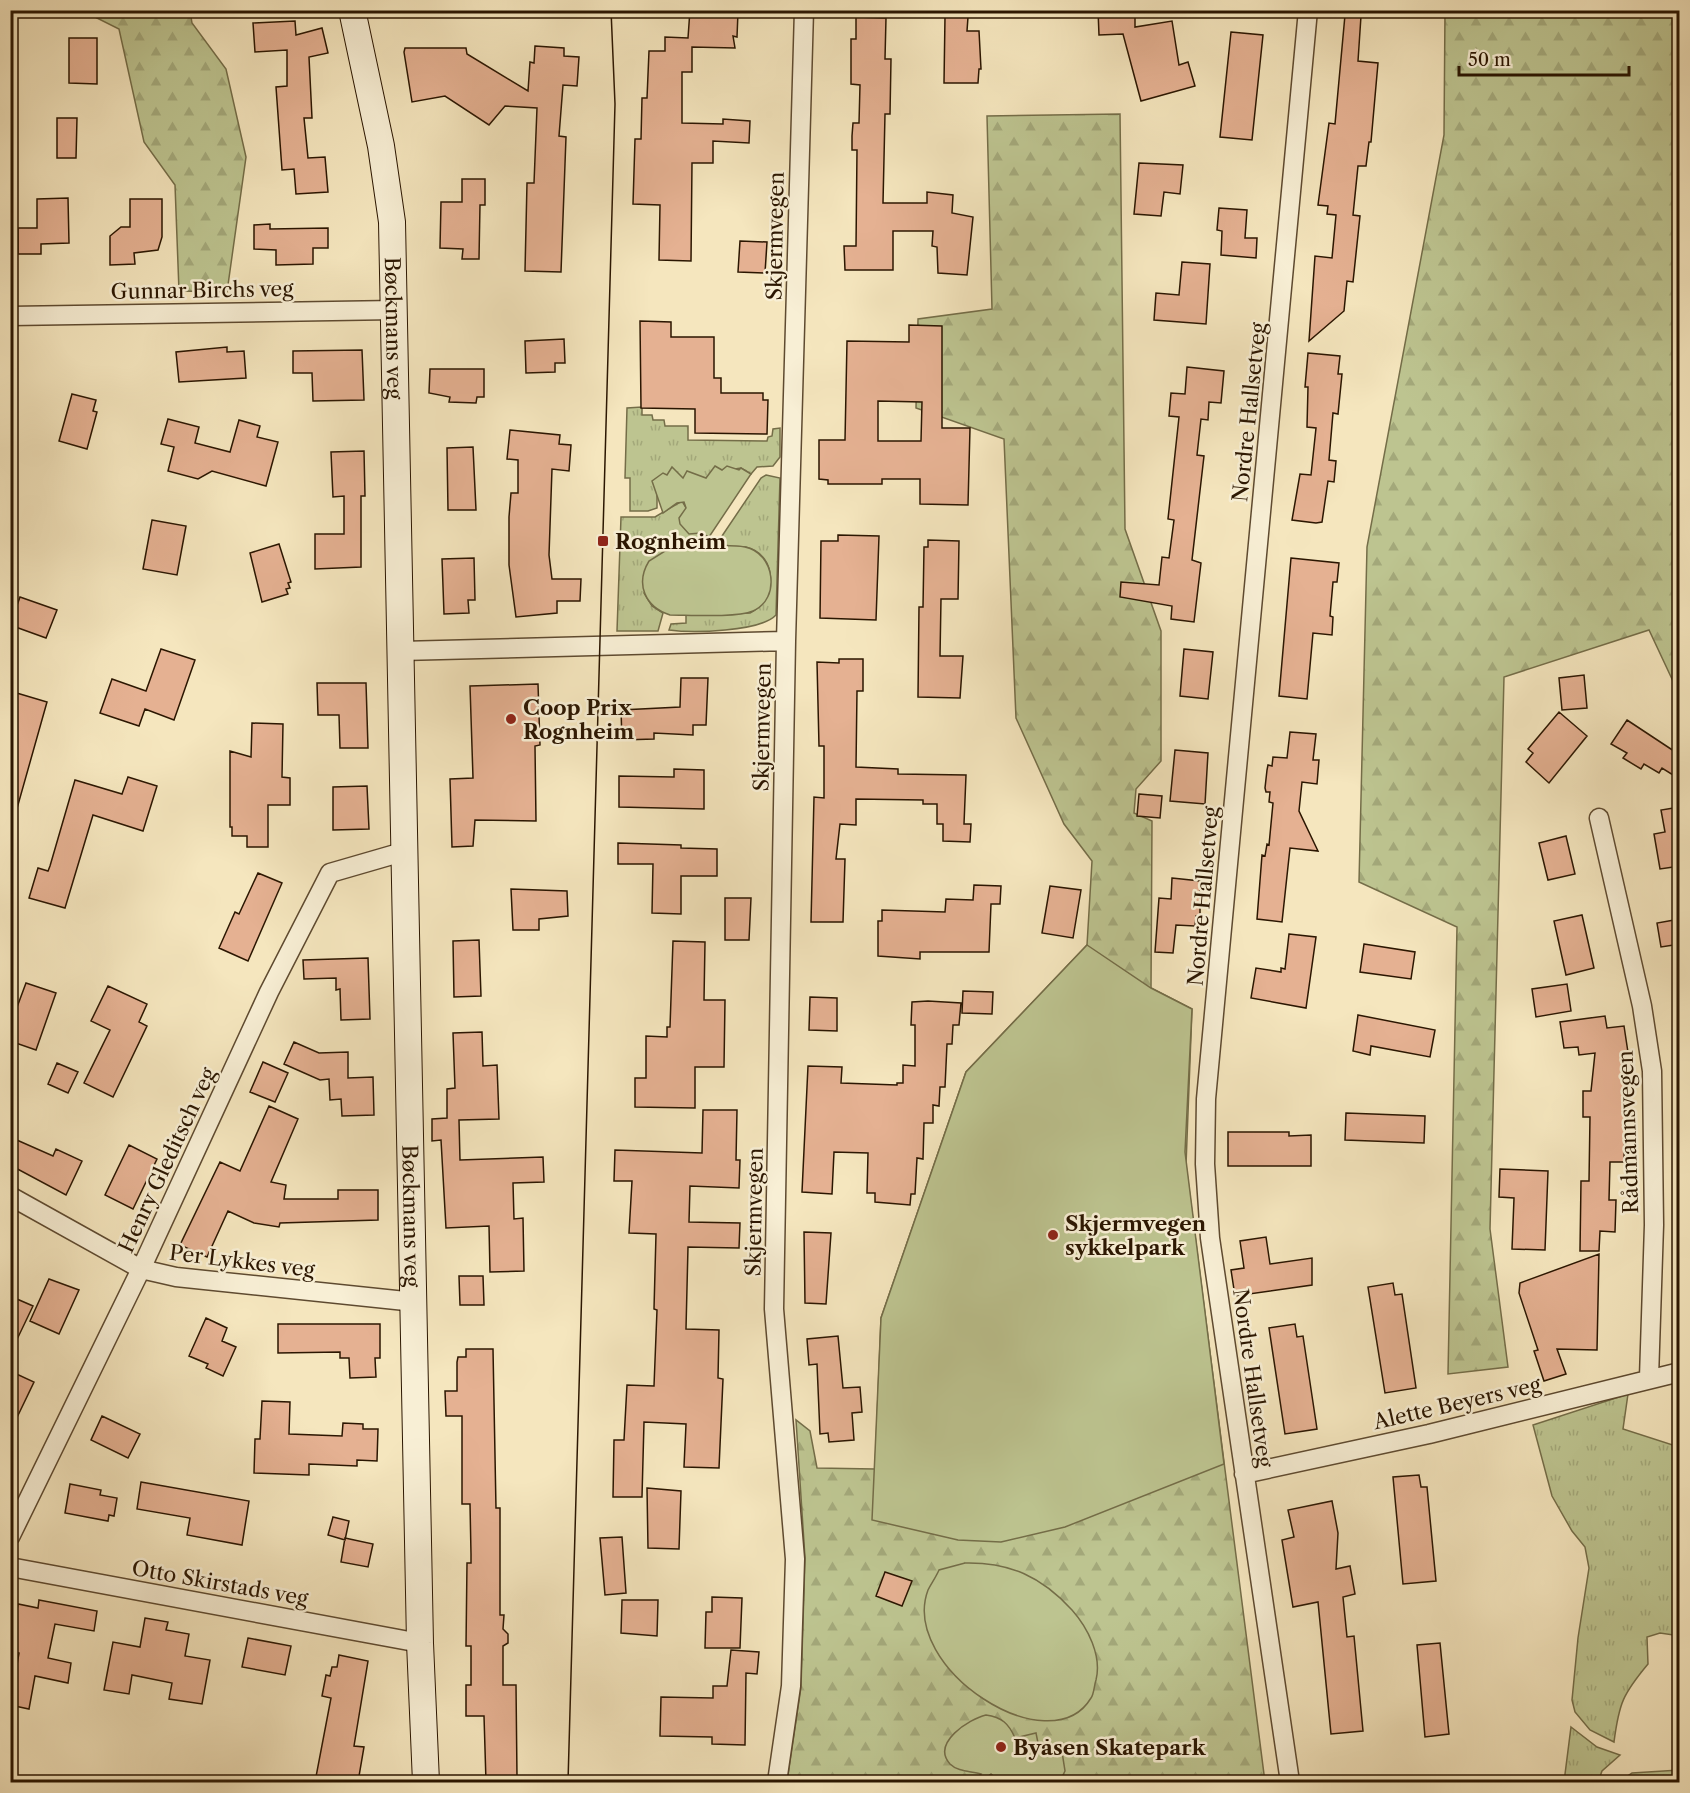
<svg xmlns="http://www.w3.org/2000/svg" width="1690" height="1793" font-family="'Libre Caslon Text',serif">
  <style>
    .grass { fill: url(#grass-tufts); stroke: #746d48; stroke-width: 1.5 }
    .forest { fill: url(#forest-firs); stroke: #746d48; stroke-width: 1.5 }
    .park { fill: #bdc490; stroke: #746d48; stroke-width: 1.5 }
    .building { fill: #e5b192; stroke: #2b1601; stroke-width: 1.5; fill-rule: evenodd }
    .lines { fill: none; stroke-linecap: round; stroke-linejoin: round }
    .street-casing { stroke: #5e4a30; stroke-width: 21 }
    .secondary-casing { stroke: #2b1601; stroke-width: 28 }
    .street { stroke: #f8efd5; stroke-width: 18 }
    .secondary { stroke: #f8efd5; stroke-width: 26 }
    .tram { stroke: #2b1601; stroke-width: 1.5 }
    .poi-dot { fill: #8f2418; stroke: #f8efd5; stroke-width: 2 }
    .labels { text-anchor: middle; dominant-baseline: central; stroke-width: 5; stroke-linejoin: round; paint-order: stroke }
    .street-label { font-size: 21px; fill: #2b1601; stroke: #f8efd5 }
    .poi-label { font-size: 21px; font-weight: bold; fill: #2b1601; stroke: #f8efd5; text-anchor: start }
  </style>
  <defs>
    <pattern id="grass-tufts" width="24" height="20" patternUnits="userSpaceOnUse" patternTransform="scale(1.5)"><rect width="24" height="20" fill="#bdc490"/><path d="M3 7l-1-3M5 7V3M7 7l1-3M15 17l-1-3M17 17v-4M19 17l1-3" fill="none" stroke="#a3a87a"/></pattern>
    <pattern id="forest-firs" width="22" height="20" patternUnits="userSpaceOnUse" patternTransform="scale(1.5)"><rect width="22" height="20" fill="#bdc490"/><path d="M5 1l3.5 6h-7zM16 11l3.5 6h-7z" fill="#a3a87a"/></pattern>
  </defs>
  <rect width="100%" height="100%" fill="#f5e6be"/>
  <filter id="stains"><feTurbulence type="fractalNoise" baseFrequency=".00333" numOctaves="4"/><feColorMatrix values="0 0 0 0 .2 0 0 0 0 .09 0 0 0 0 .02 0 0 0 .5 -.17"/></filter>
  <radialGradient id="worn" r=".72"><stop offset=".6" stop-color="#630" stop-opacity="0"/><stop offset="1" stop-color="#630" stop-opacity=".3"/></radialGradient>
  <path class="grass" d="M642,407V415H652L653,420H664L665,426H688V440L767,441L768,437L772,436L773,429L780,428V457L773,466L757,467L751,474L741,468L722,471L706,478H684L657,493V508L648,511H630V478H625L627,408Z
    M766,475L780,478L776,615C760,632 692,633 669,630L671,624L686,623V615L750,613C777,600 779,555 746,547C739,546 730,547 722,547L720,539L761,478Z
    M682,501L701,533L709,537L703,546L673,549L644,593L652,606L663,613L658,631H617L621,517H655Z
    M1628,1394L1623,1429L1679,1447L1680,1636L1660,1633L1647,1637L1648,1664C1623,1694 1619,1703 1614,1742L1590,1730L1575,1712L1572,1700L1578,1638L1589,1568L1585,1547L1572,1531L1552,1496L1533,1425Z
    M1571,1727L1597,1747L1620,1755L1602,1771L1598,1782H1564Z
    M1679,1770V1782H1619L1632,1773Z"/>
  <path class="forest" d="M83,11H190L192,23L226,69L246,157L227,292L179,291L175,185L144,142L119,29Z
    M1445,11H1680L1679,694L1649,630L1504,677L1490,1229L1508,1367L1448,1374L1457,927L1359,882L1367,547L1444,135Z
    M1120,114L1125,529L1161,631V761L1136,789L1134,813L1152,821L1151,988L1192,1009L1186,1165L1265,1782H787L801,1687L805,1558L796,1420L810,1431L817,1468L875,1469L881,1318L966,1072L1087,945L1092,861L1064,824L1016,718L1004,439L916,408L918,319L992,309L987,116Z"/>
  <path class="park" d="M715,466L722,470L727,466L739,470L741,468L751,474L709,537L701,533L689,534L680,524L679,518L686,508L684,502L677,503L663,513L652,481L663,473L667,475L672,467L683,478L687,471L706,478Z
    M699,546C714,546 731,544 745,547C775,553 781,599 753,611C736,618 689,615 670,615C645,607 635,584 649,561L665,551Z
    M1087,945L1151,988L1192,1009L1185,1152L1224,1464L1065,1527L1001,1542L958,1540L872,1520L881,1318L966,1072Z
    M965,1563C1010,1562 1042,1577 1072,1610C1088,1628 1102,1656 1096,1680C1094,1686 1094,1694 1091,1698C1050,1766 899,1668 928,1590C931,1584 936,1577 939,1570Z
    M986,1715C1002,1717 1009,1724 1015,1738L1036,1733L1038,1743L1051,1744L1062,1752L1065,1771L1060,1781L1000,1782L991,1774L981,1782L977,1778L981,1774C971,1771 958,1772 950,1764C931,1743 969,1719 986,1715Z"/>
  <path class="building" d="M690,10L738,12L737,37L733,36L735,48L692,47V72H682V123L723,124V119L750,121L749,143L713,141V163H692L691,261L659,260L660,205L633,204L635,139H641L642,98H647L649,51H665V37L688,38Z
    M1098,10H1135V27L1172,21L1179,65L1188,62L1195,86L1141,101L1123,34L1099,35Z
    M1345,15L1361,16L1358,61L1378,63L1371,142H1369L1366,166H1358L1353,215L1360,216L1353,282L1347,281L1344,311L1309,341L1315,256L1332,258L1336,215L1327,214L1328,206L1318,205L1329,123L1335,124Z
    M856,17L886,18L885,59H891L890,114H885L883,203H927V192L953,195L952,213L973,217L967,275L938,273L937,247L932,246L933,231H893V270H845L844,246H856L857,150H852V136L853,123H859L860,85L851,84V39H856Z
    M945,17H968L967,31H979L981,69H979L978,83H944Z
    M295,21L296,35L322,28L328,53L309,57L312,118H304L308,158L325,157L328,192L296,194L294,169L282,170L276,87L287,86V50L255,52L253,23Z
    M1231,32L1263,35L1252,140L1220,137Z
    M69,38H97V84L69,83Z
    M535,46L564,48V56L579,57L577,86L563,85L559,136L566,137L561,272L525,271L527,183H534L537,108L505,106L489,125L445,96L412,102L404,52L405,48H466L467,54L528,91L530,62L534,63Z
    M57,118H77L76,158H57Z
    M1139,163L1183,165L1180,194L1164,192L1161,216L1134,214Z
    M462,179H485V205H480L479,259H462L463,249L440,248L441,202H462Z
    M68,198L69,243L41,244V254H18V228H37V199Z
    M130,199H162V237L158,250L134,253L135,264L110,265V236L121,227H130Z
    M1219,208L1247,210L1245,238H1257L1256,258L1221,255L1222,231L1217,230Z
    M270,224V229L328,228V248H313V264L276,265V250L254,249V225Z
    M740,241L767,242L765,273L738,272Z
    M1182,262L1210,264L1206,324L1154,320L1156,293L1179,295Z
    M640,321L671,322V337H714V378H721V393H763V400H768L767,434L695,433V409L641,408Z
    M909,325L942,326V428H970L968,505L920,504V479H882V484H828V480L819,479V440H845L847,341L909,342ZM878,401L922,402L921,441H878Z
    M564,339L565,363H555V372L526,373L525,341Z
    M227,347V352L244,351L246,378L179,382L176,352Z
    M362,350L364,400L313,401L312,373H293V351Z
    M1308,353L1340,356L1338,374H1342L1338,414L1333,413L1329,460L1336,461L1334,482L1328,481L1322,522L1316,523L1292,520L1300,474L1311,475L1316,428L1307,427L1308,387H1305Z
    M1187,367L1224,371L1221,403L1209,402L1208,420L1201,419L1197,455L1204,456L1192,560L1201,563L1194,622L1171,619L1172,606L1120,597L1121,582L1159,585L1162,557L1169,558L1174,520L1168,519L1179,417L1169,416L1171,393L1185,394Z
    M430,369H484V397H477L476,403L449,402L450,397L429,393Z
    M72,394L96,400L93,411L97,412L87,449L59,441Z
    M168,419L199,427L195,443L230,452L239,420L260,426L257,437L278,442L266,486L212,471L198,479L168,471L174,447L161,444Z
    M510,430L560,435L559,444L571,445L569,471L552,469L549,555L552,579H581L580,601H557V613L516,617L509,565V517L511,493H518V460L507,459Z
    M473,447L476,510H448L447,448Z
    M364,451L365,496H361V567L315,569V534H344V496L333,497L331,452Z
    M152,520L186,526L177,575L143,569Z
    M838,535L879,536L876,620L820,618L821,541H838Z
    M928,540L959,541L958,599H941L940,656H963L960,698L918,697L919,607H923L924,547H928Z
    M279,544L291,582L288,583L290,588L286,589L288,594L262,602L250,553Z
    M474,558L475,600H468L469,613L444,614L442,559Z
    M1291,558L1339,563L1337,582H1333L1330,616L1333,617L1332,635L1313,633L1307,699L1279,696Z
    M20,597L57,610L46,638L10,625Z
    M161,649L195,660L174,720L145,709L139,726L100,713L112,679L146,691Z
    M1184,649L1213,652L1208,699L1180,696Z
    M839,659H863V691H857L856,767L898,769V774L966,775L964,824H971L970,842L943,841V824H937V804H923V800L856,799V825L840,824L836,859H845L843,922H811L814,797L824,798V746H819L817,662L839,663Z
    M1584,675L1587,708L1562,710L1559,678Z
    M681,678H708L706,725H693V735L654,733V739L622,740L621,710L680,707Z
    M317,683H366L368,748H340L339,715H318Z
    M538,684L540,745L535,746L536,821L475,820L473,846L452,847L450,779L473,778L470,686Z
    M10,691L47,702L16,812L10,811Z
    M1559,712L1587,736L1549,783L1526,762L1533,753L1528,749Z
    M1627,720L1680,755V765L1673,775L1662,768L1659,773L1644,764L1641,769L1623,758L1627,753L1611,744Z
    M252,723L283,724L282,777L290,778V805H268V847H247V836H232V827H230V751L251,757Z
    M1290,732L1316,734L1313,760H1319L1317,784L1302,782L1299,811L1318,851L1290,848L1282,922L1257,919L1262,855L1265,856L1267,844L1269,845L1273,803L1269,802L1270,792H1266L1265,788L1267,770L1268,765L1272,766L1273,757L1287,758Z
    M1175,750L1208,753L1205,804L1170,801Z
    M674,769L704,770V809L619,807V776L674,777Z
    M128,777L157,786L143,831L93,815L65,908L29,898L38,868L48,871L50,866L75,780L122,794Z
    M367,786L369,829L333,830V787Z
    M1139,794L1162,796L1160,818L1137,816Z
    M1680,807V866L1660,869L1654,834L1665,832L1661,810Z
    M1566,836L1575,874L1548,880L1539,843Z
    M618,843L681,845V848L717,849V876H681V914L652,913L653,864H618Z
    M258,873L282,883L248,961L219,948L235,912L239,914Z
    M1172,878L1200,881V916H1196L1195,926L1176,925L1173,953L1155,952L1159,898L1171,899Z
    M974,885L1001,886L1000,904H991L989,952H920V959L878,956V921H882V910L945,912L946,899L973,900Z
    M1050,886L1081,890L1073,938L1042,933Z
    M511,889L567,891L568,916L539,919V930H513Z
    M725,898H751L749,940H725Z
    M1582,915L1594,968L1566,975L1554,921Z
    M1680,919V944L1661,947L1657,923Z
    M1289,934L1316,937L1306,1008L1251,998L1256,968L1281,972V968L1285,969Z
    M479,940L481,996L454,997L453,941Z
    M673,941L705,942L704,1000H725L724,1067H695V1108L635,1107V1078H646V1036L667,1037V1027H670Z
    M1364,944L1415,952L1411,979L1360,972Z
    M368,958L370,1019L341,1020L340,989L336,990V978L304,979L303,960Z
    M26,983L56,993L36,1050L10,1041V1026Z
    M1567,984L1571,1011L1536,1017L1532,989Z
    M108,986L147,1004L139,1022L147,1026L113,1097L84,1083L110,1030L91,1021Z
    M963,991L993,992L992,1014L962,1013Z
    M810,997L837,998V1031L809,1030Z
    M928,1001L961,1003L959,1025H953L952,1044H947L945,1087H940L939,1106L933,1105V1123H924L923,1159L917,1158L915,1194H911L910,1205L875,1202V1193H867L868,1153L834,1152L832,1194L802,1192L808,1066L842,1067L841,1083L897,1085V1083H903V1065L915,1066V1025H911L912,1002Z
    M1358,1015L1435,1030L1430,1057L1371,1046L1370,1055L1353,1051Z
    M1605,1016L1607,1028L1624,1026L1629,1059L1626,1060L1624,1162H1610L1609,1200H1616L1615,1232L1600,1231L1599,1251H1580L1581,1181H1589L1590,1117H1583V1091H1591L1595,1053L1579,1055L1578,1047L1564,1048L1560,1022Z
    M482,1032L483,1066L497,1065L499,1119L459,1120L460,1160L543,1157L544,1182L513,1183L514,1219L523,1218L524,1271L490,1272L489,1226L446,1228L441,1140L432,1141V1119L447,1118V1089L455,1088L453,1033Z
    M294,1042L319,1053L348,1052V1078L373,1077L374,1115L342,1116L341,1099L330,1100L329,1079L320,1080L284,1064Z
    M263,1062L288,1073L275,1102L250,1092Z
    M57,1063L78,1072L68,1093L48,1084Z
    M269,1106L298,1119L271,1182L286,1185L284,1199H338V1190H378V1220L280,1223L279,1227L254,1223L228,1211L207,1257L180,1245L220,1162L240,1171Z
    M703,1110H737L736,1160H740L739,1188L690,1186L689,1222L740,1223L739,1248L688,1247L686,1329L719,1330L718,1378L723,1379L719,1468L684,1467L686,1424L644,1422L642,1497H613L614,1440H624L627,1385L654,1386L657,1310L654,1309L656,1234L629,1233L632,1181H614L615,1150L702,1153Z
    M1346,1113L1425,1116L1424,1143L1345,1140Z
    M1228,1132H1289V1136L1311,1135V1166H1228Z
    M10,1137L53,1156L56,1149L82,1161L66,1195L10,1165Z
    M129,1145L157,1159L133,1209L105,1195Z
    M1500,1169L1548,1171L1545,1250L1512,1249L1514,1198L1499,1197Z
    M804,1232L831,1233L826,1304L805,1303Z
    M1266,1237L1270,1264L1312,1258V1285L1235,1296L1231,1270L1244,1268L1240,1241Z
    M1599,1254L1597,1350L1557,1349L1566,1374L1544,1381L1534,1351L1538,1350L1519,1293L1520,1283Z
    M459,1276H483L484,1305H460Z
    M49,1279L79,1290L59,1334L30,1321Z
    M1393,1283L1395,1295L1402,1294L1416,1388L1385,1393L1368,1287Z
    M10,1296L33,1306L10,1354Z
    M206,1318L227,1328L222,1341L236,1347L223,1376L206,1368L208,1364L189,1356Z
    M278,1324H380V1358H375L376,1377L350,1378L349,1358H340V1352L278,1353Z
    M1295,1324L1297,1337L1303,1336L1317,1429L1285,1434L1269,1328Z
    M838,1336L843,1388L860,1387L862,1412L852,1413L854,1440L829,1442L828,1433L820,1434L817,1364L809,1365L807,1339Z
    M466,1349H493L496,1508H500V1615H504L503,1629L508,1634V1643L503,1646V1685H516L517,1777L511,1778V1782H486L484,1716H466V1685H471V1646H466L467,1563H471V1554L470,1504H462V1416H446L445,1391H457V1362L458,1357H466Z
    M10,1371L34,1382L10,1432Z
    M262,1401L290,1402L289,1434L342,1436L343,1423L363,1424V1429H378L377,1461L357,1460V1466L309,1464V1475L254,1473L255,1439H260Z
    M102,1416L140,1434L128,1458L91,1440Z
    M1419,1475L1421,1487H1427L1436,1581L1403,1584L1393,1477Z
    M141,1482L249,1501L242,1545L187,1535L190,1518L137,1509Z
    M70,1484L101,1490L100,1495L117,1498L114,1516L109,1515L108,1521L65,1513Z
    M647,1488L681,1491L679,1549L648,1548Z
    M1332,1501L1338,1533L1336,1569L1350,1566L1355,1594L1343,1597L1347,1637L1354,1636L1363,1731L1331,1734L1318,1602L1293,1607L1282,1540L1294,1537L1288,1510Z
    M333,1517L349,1521L345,1540L328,1535Z
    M622,1537L626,1593L605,1595L600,1538Z
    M345,1538L373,1544L368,1567L341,1562Z
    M885,1572L912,1581L902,1606L876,1596Z
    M712,1597L742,1598L740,1648H705L706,1612H712Z
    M39,1600L97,1611L94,1631L55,1624L48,1658L71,1663L68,1683L35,1676L29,1709L10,1705L19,1653L10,1651V1631H13L18,1604L38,1608Z
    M622,1600H658L657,1636L621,1633Z
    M145,1618L168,1622L166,1630L189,1634L185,1656L210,1660L202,1704L169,1699L172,1683L132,1675L129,1694L104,1690L113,1642L140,1647Z
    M248,1638L291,1646L285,1675L242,1667Z
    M1440,1643L1449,1734L1425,1737L1417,1645Z
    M731,1650L759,1652L757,1674L746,1673L745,1745L712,1744V1737L660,1736L661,1697L713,1698V1686H727Z
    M339,1655L368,1661L354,1746L364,1747L358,1782H315L331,1698L322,1696L326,1675L330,1676L332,1667H337Z"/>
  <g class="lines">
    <g class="street-casing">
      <path id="street" d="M10,316L395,310
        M401,651L786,641
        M1599,818L1642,1006L1652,1071L1654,1225L1649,1378
        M10,1196L141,1269L176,1277L415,1302
        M1244,1474L1429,1434L1680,1372
        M10,1537L141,1269L269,992L330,873L406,851
        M10,1567L420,1643
        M777,1782L791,1686L795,1559L774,1309L786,641L804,10
        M1290,1782L1210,1238L1205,1164L1206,1099L1308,10"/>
    </g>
    <g class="secondary-casing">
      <g id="secondary">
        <path id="s1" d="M352,10L381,146L392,222L420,1643L426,1782"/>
      </g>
    </g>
    <use href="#street" class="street"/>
    <use href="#secondary" class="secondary"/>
    <path class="tram" d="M568,1782L615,104L611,10"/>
  </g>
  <g class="poi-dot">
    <rect x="597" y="535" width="12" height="12" rx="3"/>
    <circle cx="511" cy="719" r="6"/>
    <circle cx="1053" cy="1235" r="6"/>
    <circle cx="1001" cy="1747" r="6"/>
  </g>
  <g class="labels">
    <g class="street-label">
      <text transform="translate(775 236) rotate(-89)">Skjermvegen</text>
      <text transform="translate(202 290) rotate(-1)">Gunnar Birchs veg</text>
      <text stroke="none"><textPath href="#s1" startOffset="322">Bøckmans veg</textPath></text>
      <text transform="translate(1249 412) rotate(-84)">Nordre Hallsetveg</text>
      <text transform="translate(762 727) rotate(-89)">Skjermvegen</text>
      <text transform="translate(1203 896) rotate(-85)">Nordre Hallsetveg</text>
      <text transform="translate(1628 1132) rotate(-92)">Rådmannsvegen</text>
      <text transform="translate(167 1160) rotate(-65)">Henry Gleditsch veg</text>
      <text transform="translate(754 1212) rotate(-89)">Skjermvegen</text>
      <text stroke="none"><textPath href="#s1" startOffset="1210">Bøckmans veg</textPath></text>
      <text transform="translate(242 1261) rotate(7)">Per Lykkes veg</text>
      <text transform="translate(1253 1378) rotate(82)">Nordre Hallsetveg</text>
      <text transform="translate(1457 1403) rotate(-13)">Alette Beyers veg</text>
      <text transform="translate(220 1583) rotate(10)">Otto Skirstads veg</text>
    </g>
    <g class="poi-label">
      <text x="615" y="541">Rognheim</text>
      <text x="523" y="707">Coop Prix<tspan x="523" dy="24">Rognheim</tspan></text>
      <text x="1065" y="1223">Skjermvegen<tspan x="1065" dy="24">sykkelpark</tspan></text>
      <text x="1013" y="1747">Byåsen Skatepark</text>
    </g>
  </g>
  <rect width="1690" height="1793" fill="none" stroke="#f5e6be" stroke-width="36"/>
  <rect x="12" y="12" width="1666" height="1769" fill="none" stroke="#2b1601" stroke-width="3"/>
  <rect x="18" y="18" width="1654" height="1757" fill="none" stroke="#2b1601" stroke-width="1.5"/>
  <path d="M1459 66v9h170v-9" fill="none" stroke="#2b1601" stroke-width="3"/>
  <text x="1468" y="66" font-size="18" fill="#2b1601" stroke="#f8efd5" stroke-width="4.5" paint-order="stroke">50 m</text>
  <rect width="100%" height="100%" filter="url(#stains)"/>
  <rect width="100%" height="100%" fill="url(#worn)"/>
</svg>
